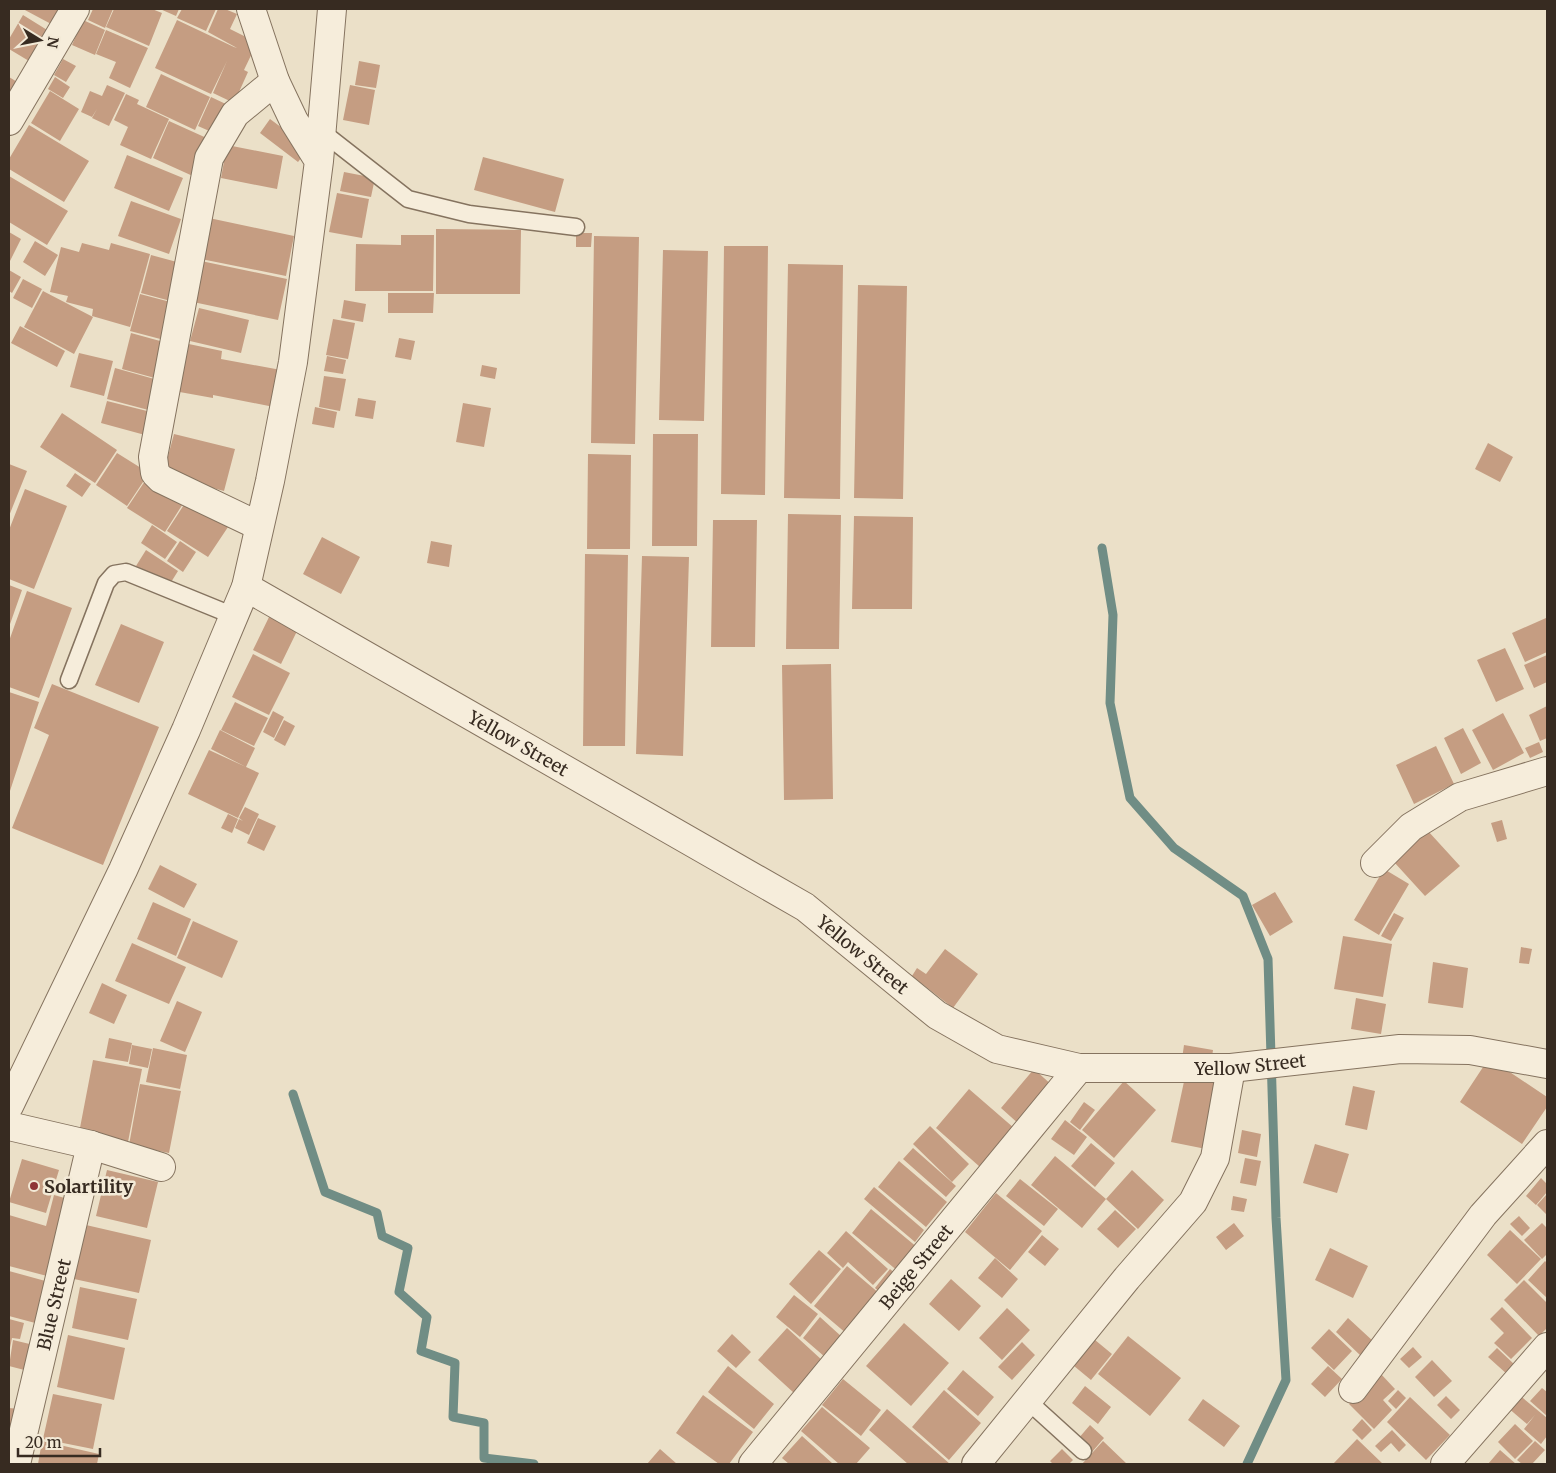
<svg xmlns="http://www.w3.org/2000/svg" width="1556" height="1473" font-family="Merriweather,serif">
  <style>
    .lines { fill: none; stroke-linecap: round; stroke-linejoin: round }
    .stream { stroke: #708d85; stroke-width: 9 }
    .building { fill: #c59d82 }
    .service-casing { stroke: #85735f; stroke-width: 19 }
    .minor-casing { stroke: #85735f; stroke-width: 30 }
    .tertiary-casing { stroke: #85735f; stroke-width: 30 }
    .service { stroke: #f6eddb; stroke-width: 16 }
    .minor { stroke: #f6eddb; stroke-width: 28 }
    .tertiary { stroke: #f6eddb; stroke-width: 28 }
    .poi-dot { fill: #8f3436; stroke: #f3ead7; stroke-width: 2 }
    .labels { text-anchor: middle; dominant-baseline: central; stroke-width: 5; stroke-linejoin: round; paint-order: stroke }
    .street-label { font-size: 18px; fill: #372b21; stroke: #f3ead7 }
    .poi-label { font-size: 18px; font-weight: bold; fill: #372b21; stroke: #f3ead7; text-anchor: start }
  </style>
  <rect width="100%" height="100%" fill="#ebe0c8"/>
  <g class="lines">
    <path class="stream" d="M1102,548L1113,615L1110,703L1130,798L1174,848L1243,896L1268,959L1276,1218L1286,1380L1247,1464
      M293,1094L325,1192L377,1213L382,1236L408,1248L399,1292L427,1317L421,1351L455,1363L453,1417L484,1423V1458L534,1464"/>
  </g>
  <path class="building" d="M23,9H62L53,25Z
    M93,9H113L105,28L88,20Z
    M114,9H152L162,13L149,46L106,27Z
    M160,9H179L176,16Z
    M182,9H216L206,31L177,18Z
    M218,9H225L237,14L230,29L250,39L248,44L255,47L244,70L248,72L234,103L213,93L227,61L211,94L155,68L177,20L234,47L231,54L234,47L237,48L208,32Z
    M23,15L52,33L34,64L9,49V39Z
    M83,20L105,30L95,55L72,45Z
    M106,30L148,48L130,88L109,78L116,62L96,54Z
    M63,59L76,66L66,82L54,75Z
    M359,61L380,65L376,88L355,85Z
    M161,74L210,97L195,130L146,107Z
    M9,77L24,86L9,111Z
    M55,77L70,87L63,98L48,89Z
    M107,85L125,93L109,126L92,118L97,109L92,117L81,112L90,91L102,96Z
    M350,85L375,90L369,125L343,120Z
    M50,91L79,109L60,141L31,123Z
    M126,94L139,100L137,104L169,119L151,159L120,145L128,127L114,120Z
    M211,97L230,106L216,134L198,126Z
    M270,119L309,148L298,162L260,133Z
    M169,121L211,140L195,177L153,158Z
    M29,125L89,161L64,202L9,169V159Z
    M227,145L283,156L277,189L221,178Z
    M127,155L183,178L169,211L114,188Z
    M483,157L564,179L555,212L474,190Z
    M344,172L375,178L371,197L340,191Z
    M9,176L68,211L47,245L9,222Z
    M337,193L369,199L362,238L329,232Z
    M131,201L181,219L169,254L118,236Z
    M209,218L294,236L286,276L201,259Z
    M436,229L521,230L520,294H436Z
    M9,232L21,239L9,263Z
    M576,233H592L591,247H576Z
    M401,235H434L433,291H355L356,244L401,245Z
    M594,236L639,237L635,444L591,443Z
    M35,241L58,255L45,276L23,262Z
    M82,243L109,250L111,243L150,254L130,327L92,316L93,309L66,302L68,296L50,292L61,247L79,252Z
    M724,246H768L765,495L721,494Z
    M663,250L708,251L704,421L659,420Z
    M151,255L188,265L178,303L141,293Z
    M201,261L287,279L278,320L193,302Z
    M788,264L843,265L840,499L784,498Z
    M9,270L21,277L12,293L9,291Z
    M23,279L42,289L32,308L13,298Z
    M858,285L907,286L903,499L854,498Z
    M43,291L93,317L74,354L24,327Z
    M388,293H434L433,313H388Z
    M140,294L178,304L168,341L130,331Z
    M344,300L366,304L363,322L341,318Z
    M199,308L249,320L241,353L190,341Z
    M333,319L355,323L348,359L326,355Z
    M20,326L65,351L57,367L11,343Z
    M131,333L171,344L162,380L122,369Z
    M399,338L415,341L411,360L395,357Z
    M184,343L222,351L221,359L281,370L274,407L213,395V398L174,391Z
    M79,353L113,361L104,396L70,387Z
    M327,356L346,360L343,374L324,371Z
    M482,365L497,368L495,379L480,376Z
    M115,368L165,382L156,412L107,399Z
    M324,376L346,379L340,411L319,407Z
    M358,398L376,401L373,419L355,416Z
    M107,401L151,412L145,435L101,423Z
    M463,403L491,408L484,447L456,442Z
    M315,407L337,412L334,428L312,424Z
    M62,413L117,450L95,483L40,447Z
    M174,434L235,449L224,491L163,475Z
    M653,434H698L697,546H652Z
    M1488,443L1513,457L1500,482L1475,469Z
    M117,453L149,473L127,506L96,485Z
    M588,454L631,455L630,549H587Z
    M9,464L27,471L9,516Z
    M75,473L91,484L82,497L66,486Z
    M149,475L186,499L165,532L127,508Z
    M25,489L67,506L34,589L9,579V530Z
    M189,497L230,524L208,557L167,531Z
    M788,514L841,515L839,649H786Z
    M854,516L913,517L912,609H852Z
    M713,520H757L755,647H711Z
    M152,525L177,542L165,559L141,543Z
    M322,537L360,557L341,594L303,574Z
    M180,541L196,552L183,572L167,561Z
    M431,541L452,545L449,567L427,563Z
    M146,550L178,571L168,587L136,566Z
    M585,554L628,555L625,746H583Z
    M642,556L689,557L683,756L636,754Z
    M9,585L22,590L9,627Z
    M27,591L72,608L39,698L9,687V641Z
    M270,615L298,629L281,664L253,650Z
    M1546,618L1547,652L1525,662L1512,633Z
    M121,624L164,642L139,703L95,685Z
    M1505,648L1524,689L1496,702L1477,660Z
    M253,654L290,673L269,715L232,697Z
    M1547,655V682L1534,688L1524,665Z
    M831,664L833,799L784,800L782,665Z
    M52,684L159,727L103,865L12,828L49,735L34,728Z
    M9,692L39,702L9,794Z
    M235,702L268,718L254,746L221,730Z
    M1547,706V738L1540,741L1529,715Z
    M273,711L284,717L274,738L263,732Z
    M1503,713L1524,753L1493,770L1472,730Z
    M284,720L295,726L285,746L274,740Z
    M1463,728L1481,763L1461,774L1444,738Z
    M220,730L255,748L246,767L211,749Z
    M1539,742L1543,752L1530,758L1525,748Z
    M1436,746L1454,784L1414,804L1396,765Z
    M209,750L259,773L238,818L188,794Z
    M245,807L259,814L249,835L235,828L239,819L243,821L239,818Z
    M228,814L238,819L232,833L221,828Z
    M258,818L276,826L264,851L247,843Z
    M1502,820L1507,839L1497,842L1491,823Z
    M1428,831L1460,866L1425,896L1394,862Z
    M160,865L197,884L184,908L148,889Z
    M1384,869L1409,884L1379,935L1354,920Z
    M1275,892L1293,922L1270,936L1252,905Z
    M153,902L191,919L176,956L137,939Z
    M1394,913L1404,918L1391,941L1381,936Z
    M193,921L238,941L222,978L177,958Z
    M1343,936L1392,944L1383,997L1334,989Z
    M132,943L186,967L169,1004L115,981Z
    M1521,947L1532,949L1529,964L1519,963Z
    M945,949L978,974L953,1008L921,983L914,993L905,987L917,968L926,974Z
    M1433,962L1468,968L1463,1008L1428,1003Z
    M102,983L127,995L114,1024L89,1013Z
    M1356,998L1386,1004L1381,1034L1351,1029Z
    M177,1001L202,1012L185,1052L160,1041Z
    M109,1038L132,1043L128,1062L105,1058Z
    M132,1045L152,1049L148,1068L129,1064Z
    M1184,1045L1213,1050L1211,1064L1182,1059Z
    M153,1048L187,1055L180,1089L146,1082Z
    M1489,1058L1547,1097V1107L1522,1144L1460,1102Z
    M93,1060L142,1069L128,1142L79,1133Z
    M1034,1069L1054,1087L1020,1125L1001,1108Z
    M1185,1077L1224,1085L1211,1150L1171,1142Z
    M1124,1081L1156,1110L1114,1158L1082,1130Z
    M140,1084L181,1091L169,1153L129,1145Z
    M1353,1086L1375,1091L1367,1130L1345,1125Z
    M969,1089L1014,1128L980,1167L936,1128Z
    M1084,1102L1095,1110L1080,1130L1070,1122Z
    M1065,1120L1087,1137L1074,1155L1051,1139Z
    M930,1126L969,1164L952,1182L913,1144Z
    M1242,1130L1261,1134L1257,1157L1238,1153Z
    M1091,1143L1115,1163L1095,1187L1071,1166Z
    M1315,1144L1349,1154L1337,1193L1303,1183Z
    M913,1148L956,1186L946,1197L903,1159Z
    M1055,1156L1106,1199L1082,1228L1031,1185Z
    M1245,1158L1261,1161L1256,1186L1240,1183Z
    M22,1159L59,1170L46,1213L9,1202Z
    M899,1161L947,1202L926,1227L878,1187Z
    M107,1170L158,1182L147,1228L96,1216Z
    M1132,1170L1164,1200L1138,1229L1106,1199Z
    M1541,1178L1547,1184V1192L1536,1205L1526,1196Z
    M1020,1179L1058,1209L1044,1226L1006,1196Z
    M874,1187L924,1230L915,1242L864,1199Z
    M996,1193L1042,1231L1010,1270L965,1232Z
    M1547,1194V1215L1537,1205Z
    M54,1195L68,1199L47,1276L9,1266V1215L46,1226Z
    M1233,1196L1247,1199L1244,1212L1231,1210Z
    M871,1209L918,1248L899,1272L852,1233Z
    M1115,1210L1136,1229L1118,1248L1097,1229Z
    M1519,1216L1530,1228L1522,1236L1510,1224Z
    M1234,1223L1244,1236L1226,1250L1216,1237Z
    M1542,1223L1547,1228V1254L1542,1259L1524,1240Z
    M86,1225L151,1240L139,1293L74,1279Z
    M1510,1230L1541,1259L1517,1284L1487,1255Z
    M846,1231L888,1269L873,1285L848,1262L843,1268L827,1253Z
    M1042,1235L1059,1249L1045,1266L1028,1252Z
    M1330,1248L1368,1266L1353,1298L1315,1280Z
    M819,1250L841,1269L811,1304L789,1284Z
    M995,1258L1018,1279L1002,1298L978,1278Z
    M1545,1261L1547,1263V1298L1528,1280Z
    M847,1266L880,1294L847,1334L814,1306Z
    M890,1269L897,1275L882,1294L875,1288Z
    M9,1271L49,1282L39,1324L9,1316Z
    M951,1279L981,1306L959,1331L929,1304Z
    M1524,1280L1547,1303V1328L1539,1336L1504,1300Z
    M80,1287L137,1299L128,1340L72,1328Z
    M794,1295L818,1314L800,1337L776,1317Z
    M1502,1307L1532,1338L1511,1359L1494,1343L1504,1333L1490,1319Z
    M1007,1308L1030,1330L1002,1360L979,1338Z
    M820,1317L842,1337L825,1357L803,1338Z
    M1348,1318L1374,1342L1361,1356L1336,1332Z
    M9,1319L24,1323L20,1339L12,1338L10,1348Z
    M904,1323L949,1363L911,1406L866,1366Z
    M787,1328L823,1361L794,1393L758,1360Z
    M1329,1329L1352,1351L1334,1370L1311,1348Z
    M732,1334L751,1352L736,1368L717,1351Z
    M68,1335L125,1348L114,1400L57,1387Z
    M1089,1335L1112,1354L1091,1380L1068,1361Z
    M1128,1336L1181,1378L1150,1416L1098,1374Z
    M13,1340L38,1346L32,1372L9,1366Z
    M1022,1342L1035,1355L1012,1380L998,1367Z
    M1413,1347L1422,1357L1409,1368L1400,1359Z
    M1497,1348L1516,1366L1508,1375L1488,1357Z
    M1432,1360L1452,1381L1434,1397L1415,1377Z
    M728,1366L774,1404L754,1429L708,1392Z
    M1328,1366L1342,1379L1325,1397L1311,1384Z
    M963,1370L994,1397L978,1416L947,1389Z
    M1380,1373L1395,1389L1383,1400L1392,1410L1374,1429L1349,1404Z
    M843,1379L881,1410L861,1436L822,1405Z
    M1085,1386L1111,1407L1098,1424L1072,1403Z
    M1542,1388L1547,1392V1416L1530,1401Z
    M944,1390L981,1423L949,1460L912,1427Z
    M1398,1390L1406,1398L1396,1409L1388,1401Z
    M53,1394L102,1404L93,1449L43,1439Z
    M1518,1394L1547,1418V1436L1541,1444L1524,1429L1535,1415L1527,1424L1507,1407Z
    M703,1395L753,1432L729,1464H719L676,1433Z
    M1446,1396L1460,1410L1451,1419L1437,1405Z
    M1410,1397L1450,1435L1426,1460L1387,1422Z
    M1203,1399L1240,1426L1224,1447L1188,1420Z
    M822,1407L870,1448L856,1464H839L801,1431Z
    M9,1408L20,1409L17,1428L9,1427Z
    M887,1409L950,1464H908L869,1430Z
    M1362,1419L1372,1430L1362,1440L1352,1430Z
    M1515,1424L1533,1441L1515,1459L1498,1442Z
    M1090,1425L1104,1438L1092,1452L1078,1439Z
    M1392,1430L1406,1445L1399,1452L1391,1443L1381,1452L1375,1446Z
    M802,1436L832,1463L831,1464H789L782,1458Z
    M1357,1439L1383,1464H1333Z
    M42,1441L99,1454L97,1464H38Z
    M1103,1441L1127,1464H1082Z
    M1535,1441L1545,1450L1532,1464H1522L1517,1460Z
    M660,1449L677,1464H647Z
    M1062,1449L1073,1460L1069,1464H1053L1050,1461Z
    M1500,1450L1516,1464H1488Z"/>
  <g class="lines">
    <g class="service-casing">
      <path id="service" d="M321,131L408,199L469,214L576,227
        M69,680L106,583L114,574L126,572L234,616
        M1029,1402L1083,1451"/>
    </g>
    <g class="minor-casing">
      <g id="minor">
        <path d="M9,121L75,9"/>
        <path d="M259,526L161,479L155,473L153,457L209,158L235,114L275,81"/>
        <path id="s1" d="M246,587L805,907L937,1015L997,1049L1079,1068H1231L1400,1049L1470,1050L1547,1064"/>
        <path d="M1375,863L1411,827L1460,797L1547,771"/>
        <path d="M9,1126L91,1145L161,1167"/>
        <path d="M1353,1389L1483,1215L1547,1144"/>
        <path id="s2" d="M16,1464L91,1145"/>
        <path id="s3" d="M753,1464L1079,1068"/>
        <path d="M976,1464L1127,1278L1193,1202L1215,1158L1231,1068"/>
        <path d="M1445,1464L1547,1347"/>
      </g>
    </g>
    <g class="tertiary-casing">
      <path id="tertiary" d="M251,9L275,81L294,121L319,161
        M9,1106L123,870L186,730L246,587L270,481L293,362L319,161L332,9"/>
    </g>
    <use href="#service" class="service"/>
    <use href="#minor" class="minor"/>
    <use href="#tertiary" class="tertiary"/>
  </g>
  <circle class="poi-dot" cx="34" cy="1186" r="5"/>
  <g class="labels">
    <g class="street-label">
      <text stroke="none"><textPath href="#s1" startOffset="314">Yellow Street</textPath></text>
      <text stroke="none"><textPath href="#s1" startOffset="719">Yellow Street</textPath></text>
      <text stroke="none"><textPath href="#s1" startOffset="1139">Yellow Street</textPath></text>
      <text stroke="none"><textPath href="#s3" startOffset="256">Beige Street</textPath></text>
      <text stroke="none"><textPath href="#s2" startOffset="164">Blue Street</textPath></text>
    </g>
    <g class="poi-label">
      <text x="44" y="1186">Solartility</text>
    </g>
  </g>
  <rect width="1556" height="1473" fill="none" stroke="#372b21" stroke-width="20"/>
  <g transform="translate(40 40) rotate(100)" stroke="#f3ead7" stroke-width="4" paint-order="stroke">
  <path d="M0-4L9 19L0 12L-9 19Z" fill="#372b21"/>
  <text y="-8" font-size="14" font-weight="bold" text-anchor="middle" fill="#372b21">N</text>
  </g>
  <path d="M18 1448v8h82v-8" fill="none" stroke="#372b21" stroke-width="2.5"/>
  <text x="25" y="1448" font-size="15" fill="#372b21" stroke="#f3ead7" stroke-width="4" paint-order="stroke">20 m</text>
</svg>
